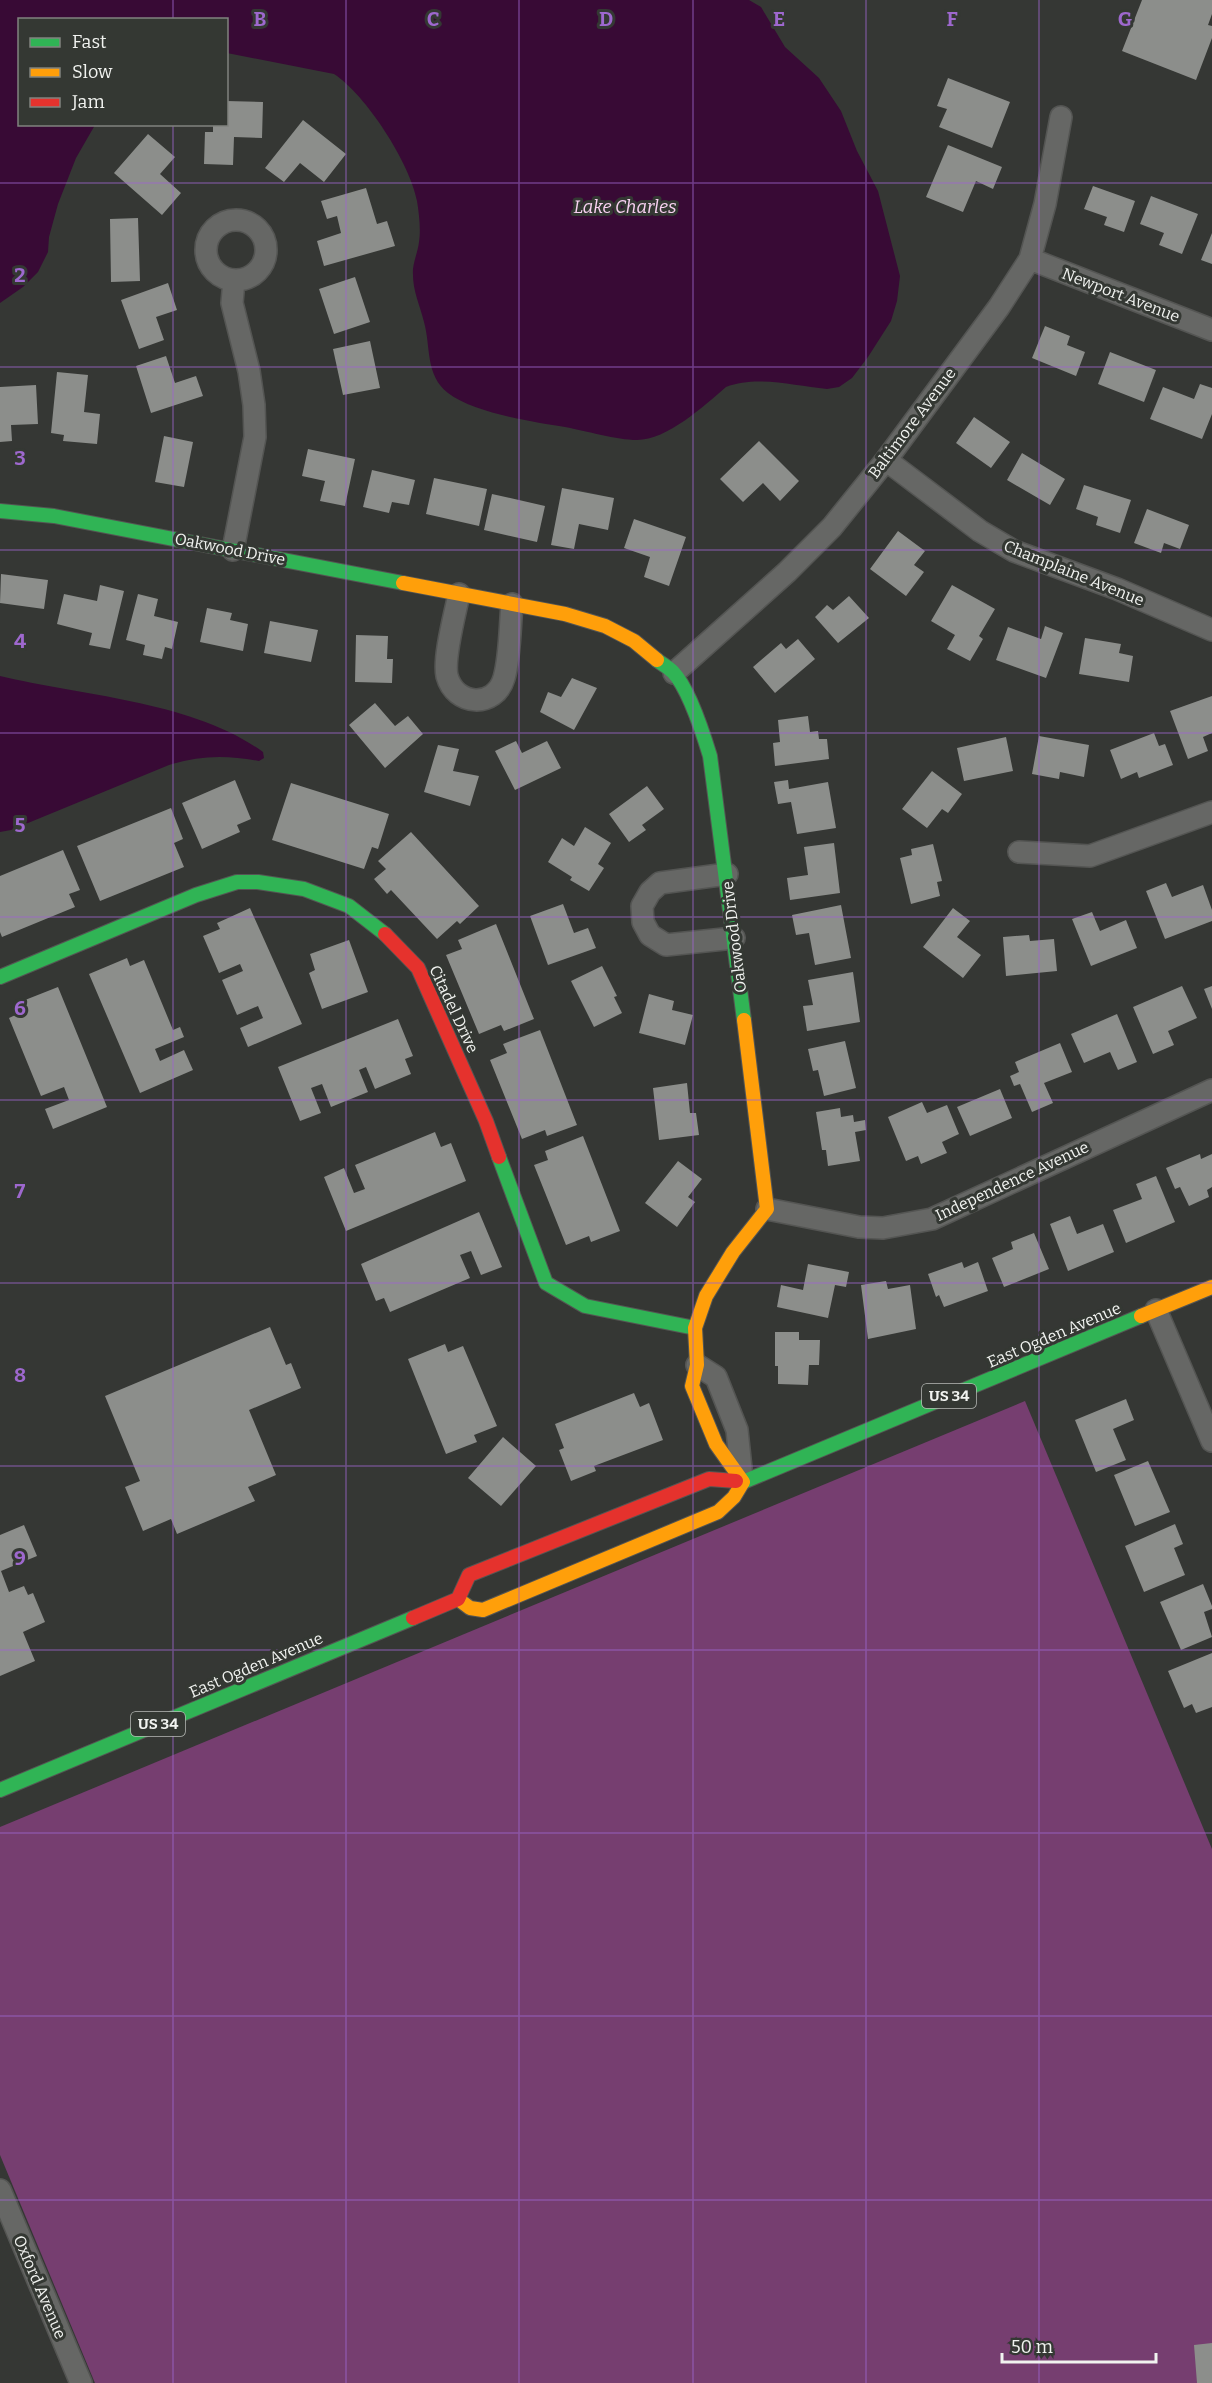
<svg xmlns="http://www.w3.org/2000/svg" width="1212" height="2383" font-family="Bitter,serif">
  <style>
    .green { fill: #763e70 }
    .water { fill: #380a35 }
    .building { fill: #8c8e8b }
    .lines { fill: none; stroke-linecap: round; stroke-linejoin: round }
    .street-casing { stroke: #545553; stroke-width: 24 }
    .fast-casing { stroke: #545553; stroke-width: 16 }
    .slow-casing { stroke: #545553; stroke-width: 16 }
    .jam-casing { stroke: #545553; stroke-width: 16 }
    .street { stroke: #666765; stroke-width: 21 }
    .fast { stroke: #30b455; stroke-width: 14 }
    .slow { stroke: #ff9f0a; stroke-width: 14 }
    .jam { stroke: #e5322d; stroke-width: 14 }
    .grid { fill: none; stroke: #9e68ce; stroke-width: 1.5; stroke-opacity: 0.55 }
    .labels { text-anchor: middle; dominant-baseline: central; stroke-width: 6; stroke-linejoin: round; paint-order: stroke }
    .shield { fill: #343833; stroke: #b8bbb7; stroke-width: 1.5 }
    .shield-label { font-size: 15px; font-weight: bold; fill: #f1f3f0 }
    .street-label { font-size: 16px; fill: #f1f3f0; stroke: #343833 }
    .water-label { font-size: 18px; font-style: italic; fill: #f9d1f2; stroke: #343833 }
    .grid-label { font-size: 20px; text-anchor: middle; font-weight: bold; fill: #9e68ce; stroke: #343833; stroke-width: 6; stroke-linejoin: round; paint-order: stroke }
  </style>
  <rect width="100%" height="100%" fill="#353734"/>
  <path class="green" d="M1025,1401L1212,1849V2383H95L0,2155V1827Z"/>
  <path class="water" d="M0,0H749L761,7L785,47L819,78L841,111L857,151L878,191L900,276L897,301L891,321L868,357L852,378L839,387L827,389C794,386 757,375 726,387C704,406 667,440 637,440C617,440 586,431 565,427C533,422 474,413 448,393C425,375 431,347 424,322C419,302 412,290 413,269C414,260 418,251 419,242C421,230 419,213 417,201C410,163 366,95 334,74L227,53L226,20H20V124L95,125L76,158L58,204L49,237L48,252L38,272L23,287L0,303Z
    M0,676C83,696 193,701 263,752L264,758L259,761C228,755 199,755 169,765L11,830L0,832Z"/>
  <path class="building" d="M1142,0H1212V14L1208,25L1212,26V38L1196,80L1122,51Z
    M948,78L1010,102L992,148L939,127L947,109L937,106Z
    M226,101L263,102L262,138L234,137L233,165L204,164L205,132H213V124H226Z
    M303,120L346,154L324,182L300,163L284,182L265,168Z
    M148,134L175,157L160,174L181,193L162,215L114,173Z
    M948,145L1002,167L993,189L976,181L963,212L926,197Z
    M1093,186L1135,201L1124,232L1104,225L1107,217L1084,209Z
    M366,188L377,224L387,221L395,246L324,266L317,241L341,233L337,216L327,219L321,201Z
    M1151,196L1198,214L1182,254L1159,245L1164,233L1140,224Z
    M138,218L140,281L111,282L110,219Z
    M1212,233V264L1201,260Z
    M355,277L370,322L334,334L319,289Z
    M168,283L177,310L156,317L164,340L139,349L121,300Z
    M1045,326L1070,336L1067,345L1085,352L1076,376L1032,358Z
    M370,341L380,388L343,395L333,349Z
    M1110,352L1156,370L1144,402L1098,384Z
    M166,356L175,383L196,376L203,396L151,413L136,366Z
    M57,372L88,375L84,412L100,414L97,444L63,441L64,435L51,433Z
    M1200,384L1212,388V414L1202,439L1150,419L1163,387L1194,399Z
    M36,385L38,424L11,425L12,441L0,442V387Z
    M974,417L1010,442L991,468L956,443Z
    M164,436L193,442L184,487L155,482Z
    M759,441L799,481L780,501L763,483L743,502L720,479Z
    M308,449L355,459L345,506L320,501L325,481L302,476Z
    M1022,453L1065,479L1050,505L1007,480Z
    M372,470L415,480L409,505L392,502L389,513L363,507Z
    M434,478L487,489L479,526L426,514Z
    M1084,485L1131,500L1120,533L1096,525L1098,517L1076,509Z
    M562,488L614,498L608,530L579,524L574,549L551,545Z
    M492,494L545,506L537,542L484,530Z
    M1147,509L1189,525L1180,549L1164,543L1161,553L1134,543Z
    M634,519L686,537L669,586L644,577L650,557L624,548Z
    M898,531L925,551L914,565L924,572L906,596L870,569Z
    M1,574L48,580L44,609L0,603Z
    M100,585L124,591L110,649L89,645L92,633L57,624L64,594L97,601Z
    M952,585L995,609L979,636L983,639L970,661L947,649L955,635L931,621Z
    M138,594L158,599L154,616L178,622L172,649L165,647L162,659L143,655L145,645L126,640Z
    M849,596L869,618L838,643L815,617L827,605L833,610Z
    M207,608L232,613L230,620L248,624L243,651L200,642Z
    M270,621L318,630L311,662L264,653Z
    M1045,626L1063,633L1046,678L996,660L1008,627L1041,639Z
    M356,635L388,636L387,659H393L392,683L355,682Z
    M1085,638L1121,644L1119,653L1133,656L1129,682L1079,674Z
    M798,639L815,659L775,693L753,667L781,643L786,649Z
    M572,678L597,688L574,730L540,712L548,692L561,697Z
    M1212,696V733L1203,737L1208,751L1188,759L1170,711Z
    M375,703L395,726L408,716L423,734L385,768L349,725Z
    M808,716L810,732L818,731L819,739H827L829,759L775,766L773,743L780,742L778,720Z
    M1154,733L1159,746L1165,744L1173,765L1139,778L1137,772L1121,779L1110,750Z
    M1039,736L1089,745L1084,777L1060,772L1059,779L1032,774Z
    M1006,737L1013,771L964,781L957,748Z
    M516,741L522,753L547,741L561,768L515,790L495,751Z
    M438,745L459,749L453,771L479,776L470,806L424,792Z
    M932,771L962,794L948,813L942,809L927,828L902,809Z
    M235,780L251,819L237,825L240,832L202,849L182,803Z
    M788,780L789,789L828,782L836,828L797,834L791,802L778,804L774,782Z
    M291,783L389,814L378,849L372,847L364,869L272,840Z
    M647,786L664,809L642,825L646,830L629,842L609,814Z
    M171,808L183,839L174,843L184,867L100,901L77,846Z
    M585,827L611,843L598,864L604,868L589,891L570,880L572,877L548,862L562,838L574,846Z
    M411,832L479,906L460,924L457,921L437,939L391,890L387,894L374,879L386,869L378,861Z
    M834,843L840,893L790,900L787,878L808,875L804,847Z
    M933,844L942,881L937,882L940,896L911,904L900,858L912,855L911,849Z
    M63,850L80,890L69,894L75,907L2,937L0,932V876Z
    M1166,883L1172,897L1203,885L1212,910V921L1165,939L1146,891Z
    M563,904L574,933L588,928L596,948L548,965L530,916Z
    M841,905L851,958L815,965L809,933L796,935L792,915Z
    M250,908L302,1024L248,1047L240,1028L263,1018L258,1006L237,1015L222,980L243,971L240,964L219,973L203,936L220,929L217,923Z
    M953,908L970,921L957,937L981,955L963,978L923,947Z
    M1092,912L1100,931L1126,920L1137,948L1091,966L1072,919Z
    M496,924L534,1019L504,1031L501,1025L479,1034L446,955L462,949L458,940Z
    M1029,935L1030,941L1054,939L1057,971L1006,976L1003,937Z
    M349,940L368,992L322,1009L309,973L315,970L310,954Z
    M127,958L130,966L144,960L173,1030L180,1027L184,1037L155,1049L160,1061L184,1050L193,1070L140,1093L89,974Z
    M602,966L617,996L614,997L622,1013L594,1027L571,981Z
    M853,972L860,1022L807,1031L803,1006L813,1005L808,980Z
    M1182,986L1197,1018L1168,1031L1174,1045L1153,1054L1133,1007Z
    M1212,986V1009L1204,989Z
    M58,987L107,1107L53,1129L45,1109L69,1100L64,1087L41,1096L9,1018L24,1011L20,1002Z
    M649,994L674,1001L672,1010L693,1015L685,1045L639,1033Z
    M1117,1014L1137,1062L1118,1070L1110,1052L1084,1063L1071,1034Z
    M398,1019L413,1056L405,1059L411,1074L375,1089L366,1067L359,1070L368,1092L331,1107L322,1084L311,1088L321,1113L300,1121L278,1067Z
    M540,1030L577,1125L547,1136L545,1130L522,1139L490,1060L507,1053L503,1044Z
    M845,1041L856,1088L824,1096L818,1070L813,1071L808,1049Z
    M1060,1043L1072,1072L1044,1083L1053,1103L1032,1112L1020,1084L1014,1086L1010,1076L1019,1072L1015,1062Z
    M687,1083L690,1113H696L699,1135L659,1140L653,1088Z
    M1000,1089L1012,1118L970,1136L957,1107Z
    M922,1102L927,1113L947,1105L959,1134L942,1142L947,1153L921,1164L918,1156L906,1161L888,1117Z
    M840,1108L841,1117L853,1115L854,1122L865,1120L866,1130L855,1132L860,1161L828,1166L826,1150H822L816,1112Z
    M435,1132L441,1147L451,1143L466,1181L346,1231L324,1177L344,1168L354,1193L365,1189L355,1165Z
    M583,1136L620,1231L591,1242L589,1236L566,1245L534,1165L548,1160L545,1151Z
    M1200,1154L1201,1159L1212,1154V1187L1207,1190L1209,1197L1189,1206L1180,1187L1175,1189L1166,1168Z
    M678,1161L702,1179L688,1197L695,1202L677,1227L645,1203Z
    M1156,1176L1175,1222L1126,1243L1113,1210L1142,1199L1136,1184Z
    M479,1212L502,1267L481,1275L471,1251L460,1255L470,1278L390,1312L384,1298L376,1301L361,1264Z
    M1070,1216L1077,1234L1103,1224L1114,1252L1068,1271L1050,1224Z
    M1034,1233L1049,1269L1004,1287L992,1258L1013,1249L1011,1242Z
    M962,1262L964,1268L978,1262L988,1291L944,1307L939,1295L936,1297L928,1274Z
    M808,1264L849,1272L846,1287L835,1285L828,1318L777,1307L781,1285L803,1290Z
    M886,1281L888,1289L910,1285L916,1329L868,1339L861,1285Z
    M270,1327L286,1365L291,1363L301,1388L249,1410L276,1475L248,1487L255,1501L177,1534L171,1519L143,1531L125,1487L140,1481L105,1396Z
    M775,1332H799V1340H820L819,1365H809L808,1385L778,1384V1366H775Z
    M445,1344L448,1352L463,1346L497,1426L474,1435L477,1442L446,1454L408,1359Z
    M634,1393L640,1407L649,1403L663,1440L594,1466L596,1471L571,1481L559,1450L564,1448L555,1424Z
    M1126,1399L1134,1420L1113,1429L1126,1460L1096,1472L1075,1420Z
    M503,1437L536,1466L501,1506L468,1478Z
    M1148,1461L1170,1512L1135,1526L1114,1475Z
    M1175,1524L1183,1544L1174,1548L1185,1575L1144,1592L1125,1546Z
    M24,1525L37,1556L1,1571L9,1592L24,1586L28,1595L33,1593L45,1622L23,1632L35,1661L0,1676V1535Z
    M1203,1584L1212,1606V1609L1204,1612L1212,1637L1181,1650L1160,1602Z
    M1212,1653V1707L1196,1713L1192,1704L1184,1708L1168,1671Z
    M1212,2343V2383H1197L1194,2345Z"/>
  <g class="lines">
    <g class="street-casing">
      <path id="street" d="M206 250a30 30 0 1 1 60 0a30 30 0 1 1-60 0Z
        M1030,259L1212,330
        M886,460L980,531L1014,551L1117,589L1212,630
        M233,550L255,437L254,405L249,371L232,303L234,280
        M459,594C455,614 443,658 447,676C455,706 495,709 504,678C510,658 510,626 512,604
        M674,673L787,572L832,527L886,460L999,307L1030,259L1045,204L1061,117
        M1019,852L1090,856L1212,812
        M727,874L660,883L650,892L642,906L643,922L650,935L666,945L734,938
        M767,1209L859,1227L883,1228L932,1219L1212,1090
        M1156,1310L1212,1441
        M697,1365L716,1377L737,1430L742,1478
        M0,2190L81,2383"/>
    </g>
    <g class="fast-casing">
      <path id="fast" d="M0,511L54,516L403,583
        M657,660C662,664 668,667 673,672C689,689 703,733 710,756L744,1020
        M0,977L196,895L237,882H258L304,889L349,906L385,934
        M499,1157L546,1283L585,1306L695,1328
        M736,1481L743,1482L1141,1316
        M0,1790L413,1618"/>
    </g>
    <g class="slow-casing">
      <path id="slow" d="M403,583L565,614L605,626L634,641L657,660
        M1141,1316L1212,1287
        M743,1482L716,1444L692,1386L697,1365L695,1328L706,1296L733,1252L767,1209L744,1020
        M458,1599L470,1608L483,1610L718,1512L734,1497L743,1482"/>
    </g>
    <g class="jam-casing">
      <path id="jam" d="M385,934L418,968L486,1121L499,1157
        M413,1618L458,1599L469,1575L709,1479L736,1481"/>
    </g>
    <use href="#street" class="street"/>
    <use href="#fast" class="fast"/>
    <use href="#slow" class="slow"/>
    <use href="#jam" class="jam"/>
  </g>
  <path class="grid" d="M173,0V20M346,0V2383M519,0V2383M693,0V2383M866,0V2383M1039,0V2383M173,124V2383M0,183H1212M0,367H1212M0,550H1212M0,733H1212M0,917H1212M0,1100H1212M0,1283H1212M0,1466H1212M0,1650H1212M0,1833H1212M0,2016H1212M0,2200H1212"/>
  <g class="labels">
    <g class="shield">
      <rect x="922" y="1384" width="54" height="24" rx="4.5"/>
      <rect x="131" y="1712" width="54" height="24" rx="4.5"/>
    </g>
    <g class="shield-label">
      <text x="949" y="1396">US 34</text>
      <text x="158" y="1724">US 34</text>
    </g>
    <g class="street-label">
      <text transform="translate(1121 295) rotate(21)">Newport Avenue</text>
      <text transform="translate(912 423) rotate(-53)">Baltimore Avenue</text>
      <text transform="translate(230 549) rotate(11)">Oakwood Drive</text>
      <text transform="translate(1074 573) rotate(22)">Champlaine Avenue</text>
      <text transform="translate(734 937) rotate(-97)">Oakwood Drive</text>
      <text transform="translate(454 1009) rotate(65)">Citadel Drive</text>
      <text transform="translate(1012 1181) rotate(-25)">Independence Avenue</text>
      <text transform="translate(1054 1335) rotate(-23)">East Ogden Avenue</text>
      <text transform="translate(256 1665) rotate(-23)">East Ogden Avenue</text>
      <text transform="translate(40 2287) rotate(67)">Oxford Avenue</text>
    </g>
    <g class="water-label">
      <text x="625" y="207">Lake Charles</text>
    </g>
  </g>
  <g class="grid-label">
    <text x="260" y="26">B</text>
    <text x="433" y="26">C</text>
    <text x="606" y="26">D</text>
    <text x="779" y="26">E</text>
    <text x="952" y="26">F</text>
    <text x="1125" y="26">G</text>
    <text x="20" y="282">2</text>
    <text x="20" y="465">3</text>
    <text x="20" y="648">4</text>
    <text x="20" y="832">5</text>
    <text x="20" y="1015">6</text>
    <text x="20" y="1198">7</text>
    <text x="20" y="1382">8</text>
    <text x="20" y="1565">9</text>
  </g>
  <rect x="18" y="18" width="210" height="108" fill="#343833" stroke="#80837f" stroke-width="1.5"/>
  <rect x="30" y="38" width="30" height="9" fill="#30b455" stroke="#80837f" stroke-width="1.5"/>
  <text x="72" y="48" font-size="18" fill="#f1f3f0">Fast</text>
  <rect x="30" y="68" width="30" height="9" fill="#ff9f0a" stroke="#80837f" stroke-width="1.5"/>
  <text x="72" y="78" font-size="18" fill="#f1f3f0">Slow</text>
  <rect x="30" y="98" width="30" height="9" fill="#e5322d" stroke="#80837f" stroke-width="1.5"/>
  <text x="72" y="108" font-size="18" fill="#f1f3f0">Jam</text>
  <path d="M1002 2353v9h154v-9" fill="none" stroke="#f1f3f0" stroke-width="3"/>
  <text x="1011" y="2353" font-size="18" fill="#f1f3f0" stroke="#343833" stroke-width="4.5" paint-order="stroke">50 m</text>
</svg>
